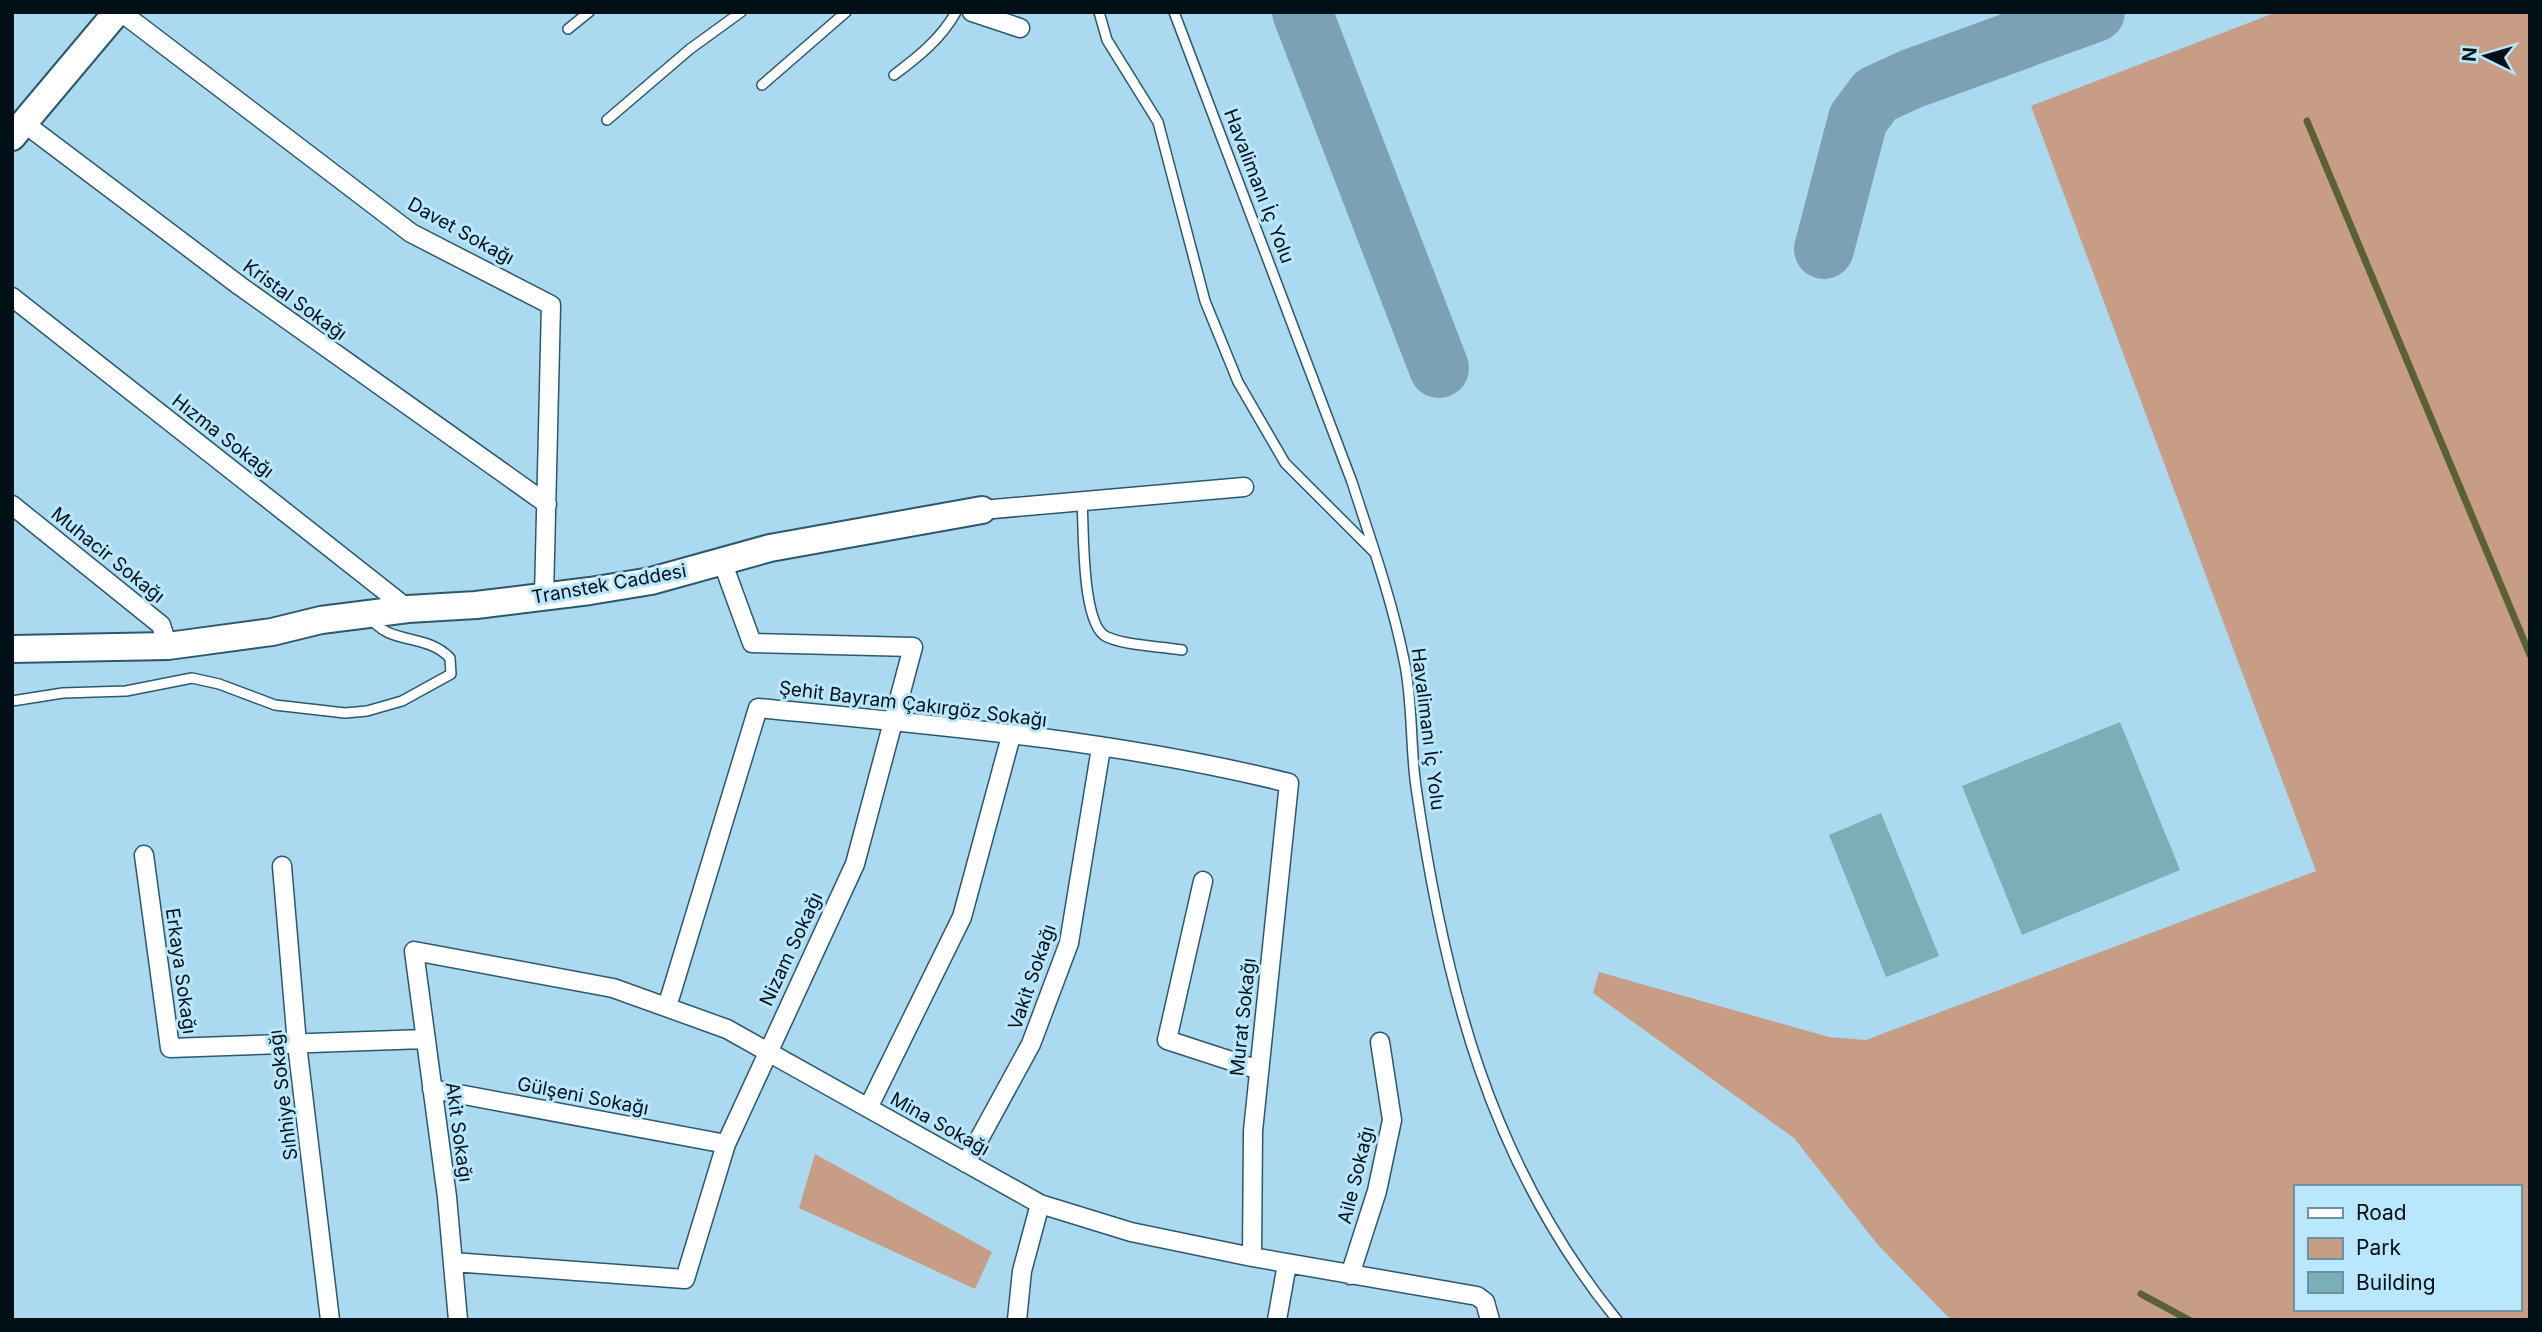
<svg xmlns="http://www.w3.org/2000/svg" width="2542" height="1332" font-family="Inter,sans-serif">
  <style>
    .green { fill: #c79d86; fill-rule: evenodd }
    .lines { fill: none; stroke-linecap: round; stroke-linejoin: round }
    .stream { stroke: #5c6036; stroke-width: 7 }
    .taxiway { stroke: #7ca1b4; stroke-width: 60 }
    .building { fill: #7aafb8 }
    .lane-casing { stroke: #2c586b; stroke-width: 12 }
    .street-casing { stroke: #2c586b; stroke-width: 21 }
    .secondary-casing { stroke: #2c586b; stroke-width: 30 }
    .lane { stroke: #fff; stroke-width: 9 }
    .street { stroke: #fff; stroke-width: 18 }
    .secondary { stroke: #fff; stroke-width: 26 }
    .labels { text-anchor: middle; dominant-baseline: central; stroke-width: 6; stroke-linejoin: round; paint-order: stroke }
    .street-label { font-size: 19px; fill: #010f17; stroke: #b8e7fe }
  </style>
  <rect width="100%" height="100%" fill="#abdaf0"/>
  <path class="green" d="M2277,12H2530V1320H1951L1878,1245L1794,1138L1593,993L1599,972L1829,1037L1866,1040L2316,871L2031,106ZM2295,1187H2519V1309H2295Z
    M815,1154L992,1252L975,1289L799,1208Z"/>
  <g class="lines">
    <path class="stream" d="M2307,121L2530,655
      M2141,1294L2189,1320"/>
    <path class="taxiway" d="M1302,12L1439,368
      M1824,249L1858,119L1876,95L1911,79L2095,12"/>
  </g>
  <path class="building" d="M2120,722L2180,870L2022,935L1962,786Z
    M1881,813L1939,956L1886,977L1829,835Z"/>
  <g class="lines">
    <g class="lane-casing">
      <path id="lane" d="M1099,12L1107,40L1158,122L1205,301L1238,382L1285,463L1374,552
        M1174,12L1352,482C1371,541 1392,600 1404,660C1413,701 1410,745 1416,787C1444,982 1489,1163 1617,1320
        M568,29L589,12
        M894,75C918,57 941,39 956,12
        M762,85L846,12
        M607,120L690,49L741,12
        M1082,501C1084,528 1081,626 1107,637C1128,646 1159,646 1182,650
        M12,701L63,693L126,691L192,678L219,684L275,705L345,713L367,711L402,701L451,674L450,658C425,632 389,646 370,617"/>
    </g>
    <g class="street-casing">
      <path id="street" d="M121,12L411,233L551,305L544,597
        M972,12L1020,28
        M24,123L240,286L547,504
        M12,297L408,609
        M12,505L161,625L168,646
        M982,510L1244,487
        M144,855L170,1048L425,1039
        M282,866L297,1044L330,1320
        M1203,881L1167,1040L1259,1070
        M667,1007L758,708C934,725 1117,740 1289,783L1253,1131L1252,1257
        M432,1089L726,1144
        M868,1108L962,917L1011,736
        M966,1163L1031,1044L1069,943L1101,748
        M453,1262L685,1279L726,1144L855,864L913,647L752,643L722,561
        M1350,1275L1377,1191L1392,1120L1380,1042
        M458,1320L447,1197L414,951L613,988L727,1029L1040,1204L1131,1232L1252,1257L1477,1296L1485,1302L1490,1320
        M1017,1320L1022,1271L1040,1204
        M1277,1320L1287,1264"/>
    </g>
    <g class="secondary-casing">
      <path id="secondary" d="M12,137L117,12
        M12,649L168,646L272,632L321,620L408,609L476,605L590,591L651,581L770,548L982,510"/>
    </g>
    <use href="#lane" class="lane"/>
    <use href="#street" class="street"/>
    <use href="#secondary" class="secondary"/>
  </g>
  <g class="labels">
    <g class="street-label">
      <text transform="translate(1259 186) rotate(69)">Havalimanı İç Yolu</text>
      <text transform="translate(461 231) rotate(29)">Davet Sokağı</text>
      <text transform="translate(295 300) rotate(36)">Kristal Sokağı</text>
      <text transform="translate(223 436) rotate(38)">Hızma Sokağı</text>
      <text transform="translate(108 555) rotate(39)">Muhacir Sokağı</text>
      <text transform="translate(609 584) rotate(-10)">Transtek Caddesi</text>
      <text transform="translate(913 704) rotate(7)">Şehit Bayram Çakırgöz Sokağı</text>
      <text transform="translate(1428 729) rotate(83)">Havalimanı İç Yolu</text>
      <text transform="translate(791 949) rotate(-65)">Nizam Sokağı</text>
      <text transform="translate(181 971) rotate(82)">Erkaya Sokağı</text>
      <text transform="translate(1032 977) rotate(-71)">Vakit Sokağı</text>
      <text transform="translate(1243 1017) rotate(-84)">Murat Sokağı</text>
      <text transform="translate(283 1095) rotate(-97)">Sıhhiye Sokağı</text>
      <text transform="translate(583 1096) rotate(11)">Gülşeni Sokağı</text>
      <text transform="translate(940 1124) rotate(29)">Mina Sokağı</text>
      <text transform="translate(459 1132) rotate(82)">Akit Sokağı</text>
      <text transform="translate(1356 1175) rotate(-76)">Aile Sokağı</text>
    </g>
  </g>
  <rect width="2542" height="1332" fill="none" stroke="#010f17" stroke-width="28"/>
  <rect x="2294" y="1185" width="228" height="126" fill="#b8e7fe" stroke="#6f91a2" stroke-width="2"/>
  <rect x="2308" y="1208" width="35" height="10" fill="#ffffff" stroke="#6f91a2" stroke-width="2"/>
  <text x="2356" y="1220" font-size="21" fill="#010f17">Road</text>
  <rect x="2308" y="1238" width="35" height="21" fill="#c79d86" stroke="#6f91a2" stroke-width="2"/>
  <text x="2356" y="1255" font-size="21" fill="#010f17">Park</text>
  <rect x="2308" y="1272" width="35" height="21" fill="#7aafb8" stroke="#6f91a2" stroke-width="2"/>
  <text x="2356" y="1290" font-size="21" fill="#010f17">Building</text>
  <g transform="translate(2486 56) rotate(275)" stroke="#b8e7fe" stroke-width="5" paint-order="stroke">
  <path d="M0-5L12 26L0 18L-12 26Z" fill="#010f17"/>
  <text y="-10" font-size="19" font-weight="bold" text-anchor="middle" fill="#010f17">N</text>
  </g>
</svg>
